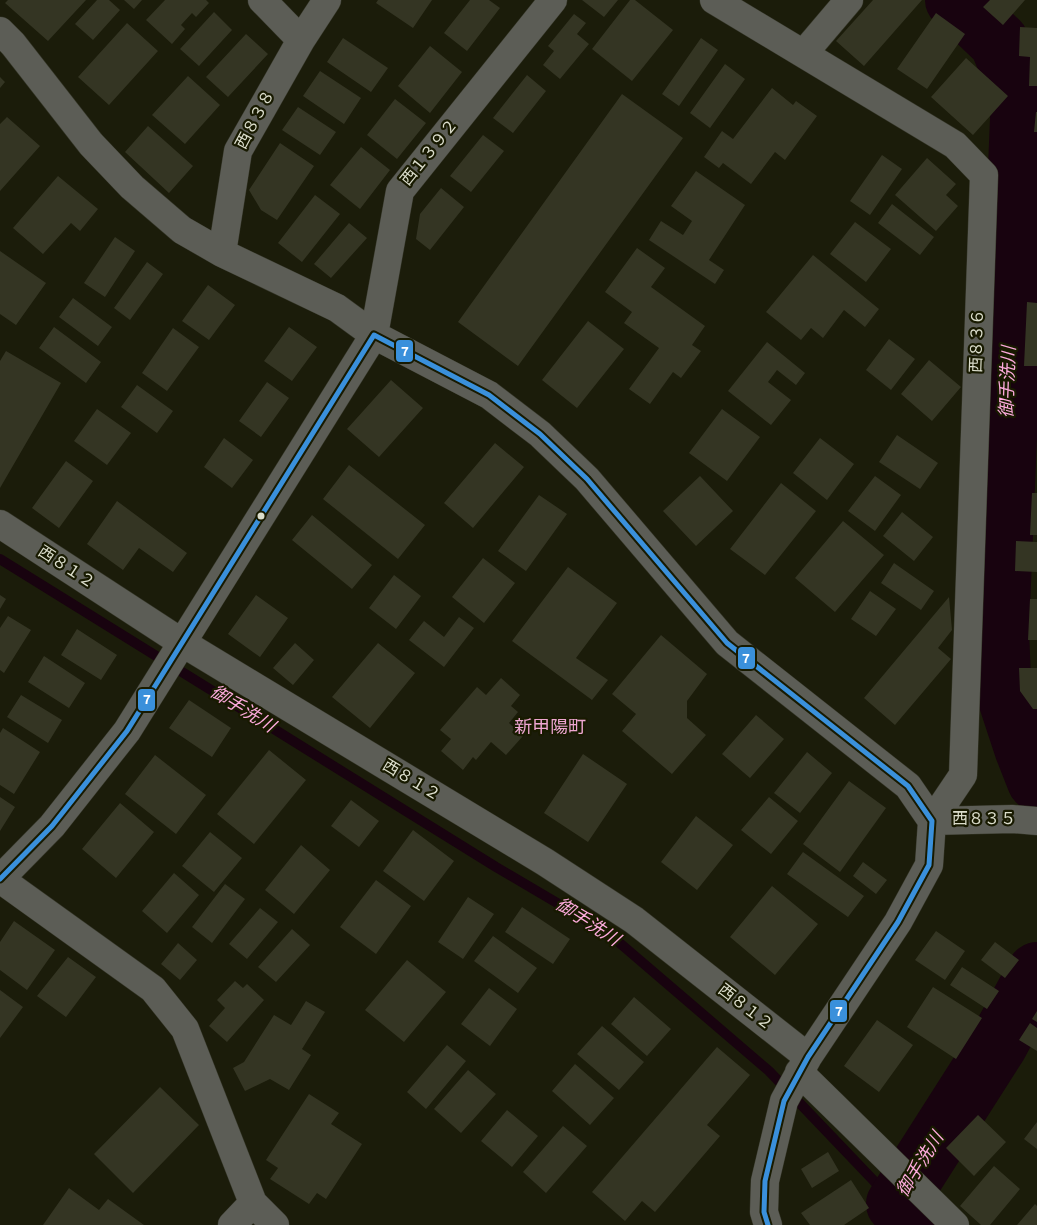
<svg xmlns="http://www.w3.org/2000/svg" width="1037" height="1225" font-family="Overpass,'Noto Sans JP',sans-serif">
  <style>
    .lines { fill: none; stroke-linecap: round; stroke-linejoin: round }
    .stream { stroke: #18030f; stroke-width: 10 }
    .river { stroke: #18030f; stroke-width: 60 }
    .building { fill: #343523 }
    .minor-casing { stroke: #343527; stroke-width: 29 }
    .minor { stroke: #5c5d56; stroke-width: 28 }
    .bus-1-casing { stroke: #181a00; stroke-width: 9 }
    .bus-1 { stroke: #3a90db; stroke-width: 5 }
    .bus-dot { fill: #dcdecc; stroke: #181a00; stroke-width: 2 }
    .labels { text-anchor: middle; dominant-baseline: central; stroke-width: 4.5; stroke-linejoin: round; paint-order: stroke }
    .street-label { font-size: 16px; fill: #dcdecc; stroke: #181a00 }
    .water-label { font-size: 18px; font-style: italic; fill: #fdaadc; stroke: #181a00 }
    .neighbourhood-label { font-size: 18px; fill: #eea6d1; stroke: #181a00 }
    .line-badge { stroke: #181a00; stroke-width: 2 }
    .badge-label { font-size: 14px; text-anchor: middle; font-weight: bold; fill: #fff }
  </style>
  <rect width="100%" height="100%" fill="#1b1c0a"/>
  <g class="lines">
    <path class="stream" d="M0,559L496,867L608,933L769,1071L896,1204"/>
    <path class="river" d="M955,0L999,42L1021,95L999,632L1001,678L1024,748L1037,781
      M917,1225L896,1204L998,1044L1037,972"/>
  </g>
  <path class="building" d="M8,0H86L48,41L5,3Z
    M97,0H109L120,10L93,40L75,24Z
    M124,0H142L134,9Z
    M165,0H206L209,3L196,17L192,13L181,25L185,29L172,44L146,20Z
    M378,0H432L413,28L376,3Z
    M470,0H489L500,8L467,51L444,33Z
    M582,0H618L604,17Z
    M630,0H635L673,30L632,81L592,49Z
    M873,0H922L864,66L836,41Z
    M990,0H1025L1003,25L983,7Z
    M214,12L232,30L199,66L180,49Z
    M936,13L965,34L927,89L897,69Z
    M574,14L586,23L577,34L589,44L560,79L543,65L554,51L548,46Z
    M127,23L158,51L109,105L78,77Z
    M1020,27L1037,28V86H1029L1030,57L1019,56Z
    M246,34L268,54L228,97L206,77Z
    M343,38L388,68L371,92L327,62Z
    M701,38L718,50L679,106L662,94Z
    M430,46L462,72L430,113L398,86Z
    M966,58L1008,96L973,135L931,97Z
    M725,64L745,79L710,128L690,113Z
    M320,71L361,98L344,124L303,96Z
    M527,75L546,91L513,133L493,118Z
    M188,76L220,105L185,144L152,115Z
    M0,77L5,82L0,88Z
    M772,88L793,105L796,101L817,116L785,160L775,152L751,184L723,163L719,168L704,157L722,131L733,139Z
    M622,94L683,138L518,366L458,322Z
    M395,99L426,123L397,159L367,135Z
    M298,107L336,132L320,155L282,130Z
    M1036,112H1037V132H1034Z
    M7,117L40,146L0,191V124Z
    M148,126L193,166L169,193L125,152Z
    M483,135L504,151L471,192L450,176Z
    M280,143L314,166L277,220L261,210L249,190Z
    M361,147L390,170L360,209L330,185Z
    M882,155L902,169L870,215L850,201Z
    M927,158L956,184L946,195L958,206L936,231L895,195Z
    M696,171L745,205L709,260L724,270L715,284L649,240L661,221L683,235L692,221L671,206Z
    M58,176L98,209L80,231L71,223L43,254L13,228Z
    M441,188L464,207L430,250L416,239L420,214Z
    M315,195L340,214L302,262L278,243Z
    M892,204L934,237L920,255L878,223Z
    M855,222L891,249L866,282L830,254Z
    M349,223L367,238L331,278L314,264Z
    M115,237L135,251L105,297L84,283Z
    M637,248L665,268L651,287L705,326L692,345L701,351L681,378L673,372L650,404L629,389L659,348L624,323L632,312L605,292Z
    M0,251L46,283L16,325L0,314Z
    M813,255L879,309L865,327L844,310L823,338L811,328L801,340L766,312Z
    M147,262L163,274L130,320L114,308Z
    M208,285L235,305L209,340L182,321Z
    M73,298L112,327L98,346L59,317Z
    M1027,302L1037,303V366H1024Z
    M588,321L624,349L577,408L542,380Z
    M54,327L101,362L86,383L39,348Z
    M289,327L317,347L292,381L264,361Z
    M173,328L199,347L167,391L142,373Z
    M889,339L915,359L891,390L866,370Z
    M767,342L805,373L796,385L777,370L768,382L791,400L771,425L728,391Z
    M6,351L61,383L0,488V361Z
    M929,360L961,387L932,421L901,394Z
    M391,380L423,408L379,457L347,429Z
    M267,382L289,398L261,437L239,421Z
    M137,385L173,411L157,433L121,407Z
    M97,409L131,433L107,465L74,441Z
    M722,409L760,437L727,481L689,453Z
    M897,435L938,463L920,489L879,462Z
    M224,438L253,460L232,488L204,467Z
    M820,438L854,464L827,500L793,473Z
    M495,443L524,467L473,528L444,503Z
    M66,461L93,481L59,528L32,508Z
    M349,465L425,525L398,559L323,499Z
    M700,476L733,511L696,546L663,511Z
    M875,476L901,495L875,531L848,511Z
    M781,483L816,511L765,575L730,549Z
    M1032,493H1037V535H1030Z
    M539,495L567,514L526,571L498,551Z
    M117,501L187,553L173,572L139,548L123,570L87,544Z
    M902,512L933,537L914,561L883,536Z
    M312,515L372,565L352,589L292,540Z
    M843,521L884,555L835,612L795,578Z
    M1016,541L1037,542V572L1015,571Z
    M483,558L515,583L484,623L452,597Z
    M894,563L934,591L921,610L881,583Z
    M568,567L617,603L576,658L608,680L592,700L512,641Z
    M394,575L421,596L396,629L369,608Z
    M870,591L896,609L876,636L851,619Z
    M0,595L6,599L0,609Z
    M256,595L288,618L260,657L228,634Z
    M949,597L952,630L938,648L951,659L895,725L864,698Z
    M1030,599H1037V640H1028Z
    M8,616L31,630L4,673L0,670V628Z
    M459,617L474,628L444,667L409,640L424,621L444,637Z
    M77,629L117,655L101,680L61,655Z
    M661,635L707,674L687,701V718L706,735L672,774L622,731L636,714L612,694Z
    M295,643L314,660L293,685L273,668Z
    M378,643L415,673L370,728L332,697Z
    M44,656L85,683L69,708L28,682Z
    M1019,668H1037V709H1033L1020,691Z
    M501,678L520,695L511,706L518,712L509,723L523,736L506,755L491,742L476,760L473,757L463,770L441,751L451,739L440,730L477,687L486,695Z
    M21,695L62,720L48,743L7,717Z
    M189,700L231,728L212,757L169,728Z
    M756,715L784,739L750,778L722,754Z
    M3,728L40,752L14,794L0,785V733Z
    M269,750L306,780L254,844L217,814Z
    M807,752L832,773L800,813L774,793Z
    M583,754L627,784L588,842L544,813Z
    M155,755L206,795L176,834L125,794Z
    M849,781L886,808L840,872L803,844Z
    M0,797L15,807L0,831Z
    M769,797L798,821L771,854L741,830Z
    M351,800L379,821L359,847L331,826Z
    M120,803L154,832L116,878L82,849Z
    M696,816L733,845L697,890L661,862Z
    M413,830L454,861L424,901L383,871Z
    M210,832L242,858L214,892L182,866Z
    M301,845L330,870L294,914L265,890Z
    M803,852L864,896L848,917L787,874Z
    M863,862L887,880L876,894L853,876Z
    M174,873L199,895L167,933L142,911Z
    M376,880L411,906L376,954L340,927Z
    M225,884L245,899L212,943L192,927Z
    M772,886L818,924L775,975L730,937Z
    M468,897L494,914L463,959L438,942Z
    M522,907L570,939L553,964L505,932Z
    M260,908L278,922L247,959L229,944Z
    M14,921L55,950L27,990L0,970V942Z
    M292,929L310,945L276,982L258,967Z
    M936,931L965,951L945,980L915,960Z
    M493,936L537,968L518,993L474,961Z
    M995,942L1019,960L1005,978L981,960Z
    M178,943L197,960L180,980L161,964Z
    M68,957L96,977L66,1017L37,996Z
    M407,960L446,992L404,1042L365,1010Z
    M962,967L999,991L987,1009L950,985Z
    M235,981L243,988L247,984L264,1000L227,1042L209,1026L225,1008L217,1000Z
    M933,987L982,1018L956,1059L907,1027Z
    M489,988L517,1009L490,1046L461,1024Z
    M0,990L23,1007L0,1038Z
    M634,997L671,1029L647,1056L611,1024Z
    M306,1001L325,1012L302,1049L311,1055L289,1090L270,1079L245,1091L233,1068L244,1062L274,1015L291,1025Z
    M1037,1011V1022L1032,1019Z
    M877,1020L913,1045L879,1092L844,1066Z
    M1030,1023L1037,1028V1051L1019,1040Z
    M602,1026L644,1062L619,1090L577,1054Z
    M447,1045L466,1061L426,1109L407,1092Z
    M717,1047L750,1075L707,1125L720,1136L655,1212L642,1201L625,1221L592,1192Z
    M575,1064L614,1098L590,1125L552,1091Z
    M468,1070L496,1094L461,1133L434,1109Z
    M160,1087L199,1125L133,1193L94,1154Z
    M309,1094L339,1113L331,1124L362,1144L326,1199L317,1193L309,1204L270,1179L278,1168L266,1160Z
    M507,1110L538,1136L512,1167L481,1141Z
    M978,1115L1006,1142L974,1176L946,1148Z
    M1037,1122V1149L1024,1139Z
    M563,1126L587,1146L546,1193L523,1172Z
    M828,1152L839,1171L812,1188L801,1169Z
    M994,1166L1020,1189L990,1225H981L960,1206Z
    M851,1180L869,1208L844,1225H810L801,1213Z
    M69,1188L99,1210L108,1199L144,1225H43Z
    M1035,1204L1037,1206V1225H1017Z"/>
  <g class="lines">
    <g class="minor-casing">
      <path id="minor" d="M262,0L301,40
        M714,0L955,145L984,175L963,775L932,821
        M0,31L13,44L91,144L132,187L182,230L222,253L337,308L374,335L489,395L540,434L587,479L727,643L908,786L932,821L929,865L898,922L808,1057L784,1101L765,1181L764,1212L768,1225
        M804,53L849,0
        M222,253L238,151L301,40L327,0
        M0,524L181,642L545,862L634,920L808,1057
        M932,821L1012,819L1037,821
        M0,879L52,826L127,731L374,335L400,191L553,0
        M0,879L153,989L185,1029L253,1203L275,1225
        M799,1072L955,1225
        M232,1225L253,1203"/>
    </g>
    <use href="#minor" class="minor"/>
    <g class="bus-1-casing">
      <path id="bus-1" d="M0,879L52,826L127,731L374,335L489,395L540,434L587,479L727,643L908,786L932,821L929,865L898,922L808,1057L784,1101L765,1181L764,1212L768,1225"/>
    </g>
    <use href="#bus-1" class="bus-1"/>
  </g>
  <circle class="bus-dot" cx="261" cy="516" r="4.5"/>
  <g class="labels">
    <g class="street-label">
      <text transform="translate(256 120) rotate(-62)">西８３８</text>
      <text transform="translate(430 153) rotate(-51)">西１３９２</text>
      <text transform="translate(978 341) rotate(-88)">西８３６</text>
      <text transform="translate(66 568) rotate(33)">西８１２</text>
      <text transform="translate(411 781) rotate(31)">西８１２</text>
      <text x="984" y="820">西８３５</text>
      <text transform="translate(745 1008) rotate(38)">西８１２</text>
    </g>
    <g class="water-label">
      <text transform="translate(1009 382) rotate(-88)">御手洗川</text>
      <text transform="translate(242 710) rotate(32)">御手洗川</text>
      <text transform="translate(587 923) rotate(33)">御手洗川</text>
      <text transform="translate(921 1165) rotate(-58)">御手洗川</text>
    </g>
    <g class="neighbourhood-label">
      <text x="550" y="728">新甲陽町</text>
    </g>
  </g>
  <g class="line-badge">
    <rect x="395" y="339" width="19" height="24" rx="5" fill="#3a90db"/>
    <rect x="737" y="646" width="19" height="24" rx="5" fill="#3a90db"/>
    <rect x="137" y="688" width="19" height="24" rx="5" fill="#3a90db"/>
    <rect x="829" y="999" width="19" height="24" rx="5" fill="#3a90db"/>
  </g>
  <g class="badge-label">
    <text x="405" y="356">7</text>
    <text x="746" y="663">7</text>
    <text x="147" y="704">7</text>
    <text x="839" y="1016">7</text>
  </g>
</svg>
